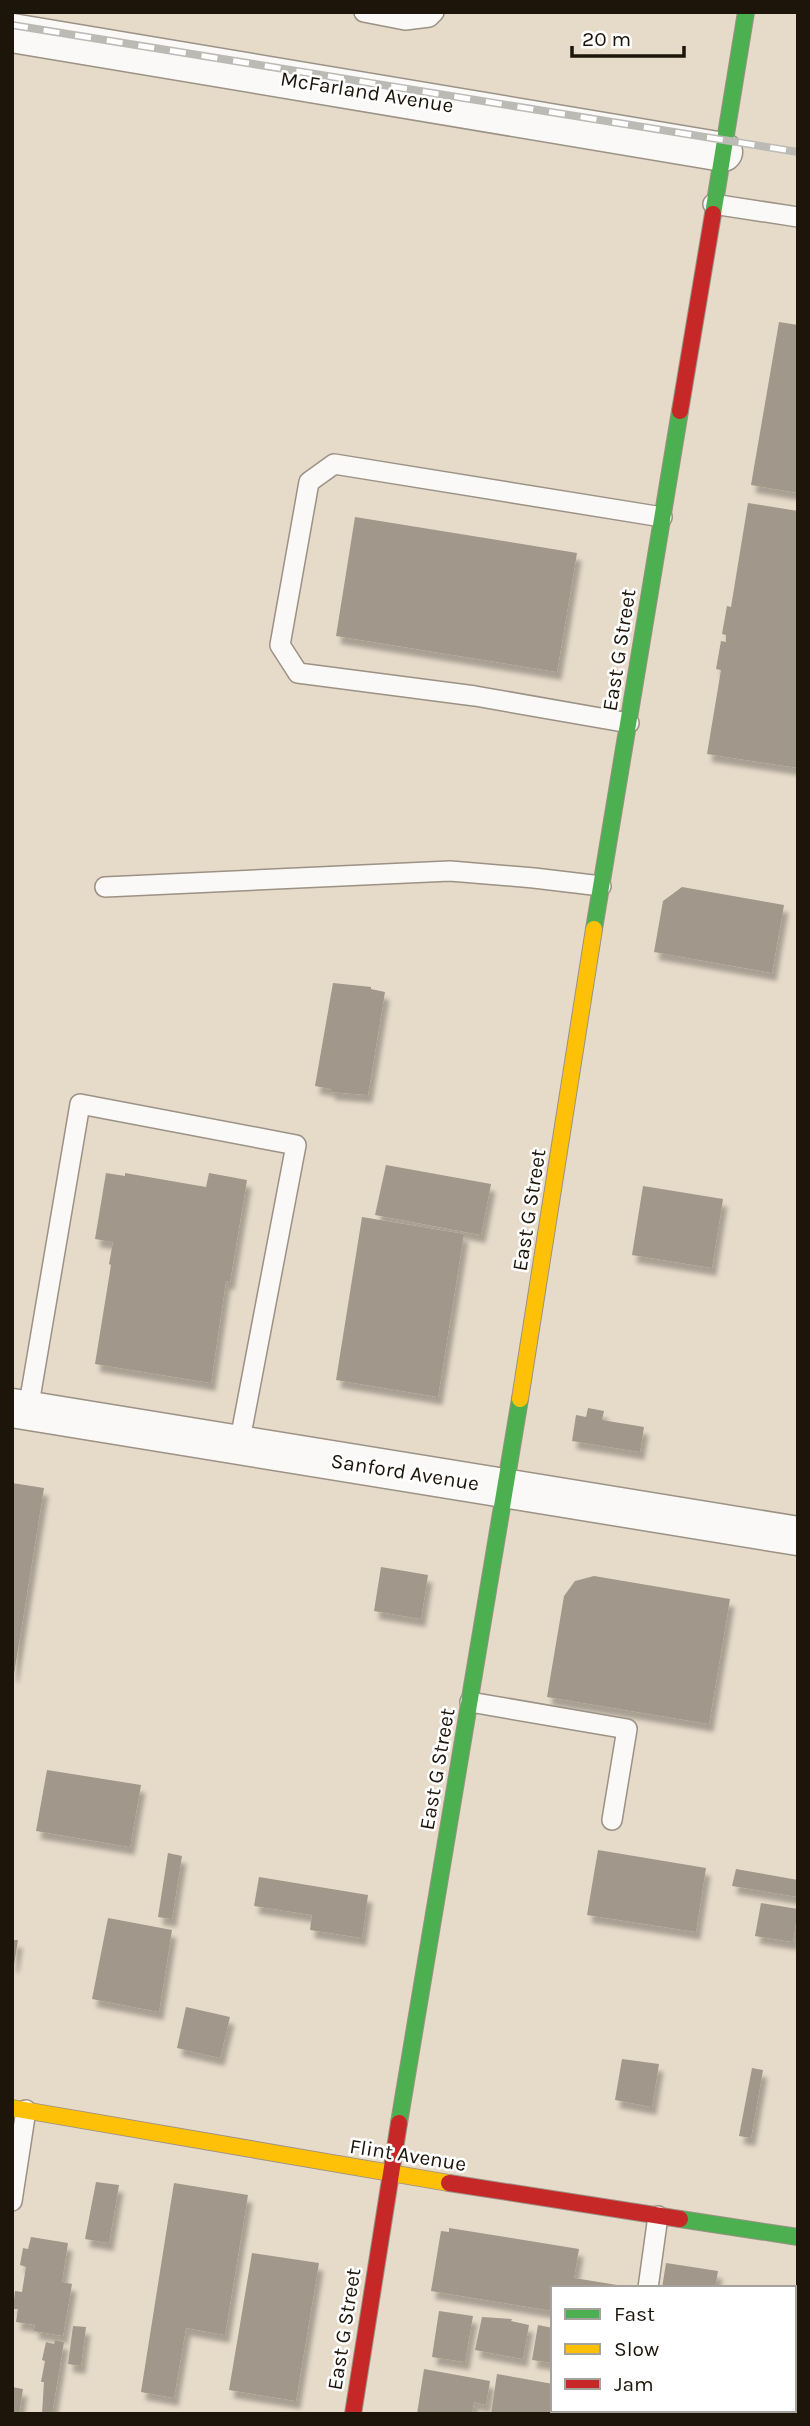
<svg xmlns="http://www.w3.org/2000/svg" width="810" height="2426" font-family="Karla,sans-serif">
  <style>
    .building { fill: #a1978a; filter: url(#shadow) }
    .lines { fill: none; stroke-linecap: round; stroke-linejoin: round }
    .lane-casing { stroke: #9b9185; stroke-width: 22 }
    .street-casing { stroke: #9b9185; stroke-width: 41 }
    .fast-casing { stroke: #9b9185; stroke-width: 18 }
    .slow-casing { stroke: #9b9185; stroke-width: 18 }
    .jam-casing { stroke: #9b9185; stroke-width: 18 }
    .lane { stroke: #fbf9f7; stroke-width: 19 }
    .street { stroke: #fbf9f7; stroke-width: 38 }
    .fast { stroke: #4caf50; stroke-width: 16 }
    .slow { stroke: #ffc107; stroke-width: 16 }
    .jam { stroke: #c62828; stroke-width: 16 }
    .rail-casing { stroke: #bcbab5; stroke-width: 8 }
    .rail { stroke: #fff; stroke-width: 5; stroke-dasharray: 16; stroke-linecap: butt }
    .labels { text-anchor: middle; dominant-baseline: central; stroke-width: 5; stroke-linejoin: round; paint-order: stroke }
    .street-label { font-size: 21px; fill: #1d150a; stroke: #fff }
  </style>
  <defs>
    <filter id="shadow"><feDropShadow dx="4.5" dy="8" stdDeviation="2" flood-color="#0004"/></filter>
  </defs>
  <rect width="100%" height="100%" fill="#e6dac9"/>
  <path class="building" d="M779,322L798,325V493L751,485Z
    M748,503L798,511V768L707,754L721,670L716,669L721,641L726,642V635L722,634L727,606L731,607Z
    M355,517L577,553L557,672L336,636Z
    M682,887L784,905L772,973L654,952L663,901Z
    M333,983L371,987V989L385,992L368,1095L330,1092L331,1089L315,1086Z
    M386,1165L491,1184L481,1235L375,1215Z
    M106,1173L125,1176V1173L206,1187L209,1173L247,1180L230,1282L226,1281L211,1383L95,1364L111,1265L109,1264L113,1242L95,1239Z
    M643,1186L723,1199L712,1268L632,1255Z
    M362,1217L464,1234L438,1397L336,1380Z
    M588,1408L604,1411L602,1420L644,1427L640,1452L572,1441L576,1415L586,1417Z
    M12,1483L44,1488L14,1674H12Z
    M381,1567L428,1575L421,1619L374,1611Z
    M594,1576L730,1599L709,1724L547,1697L564,1596L575,1581Z
    M47,1770L141,1785L130,1847L36,1831Z
    M598,1850L706,1868L696,1932L587,1915Z
    M168,1853L182,1856L172,1919L158,1917Z
    M736,1869L798,1880V1897L732,1886Z
    M259,1877L368,1895L362,1938L310,1930L312,1915L254,1906Z
    M761,1903L798,1909L793,1942L755,1936Z
    M108,1918L172,1930L159,2012L92,1999Z
    M12,1940H18L14,1965H12Z
    M186,2007L230,2017L220,2058L177,2048Z
    M622,2059L659,2064L652,2107L615,2100Z
    M752,2068L763,2070L751,2138L739,2136Z
    M96,2182L119,2185L109,2243L85,2239Z
    M174,2183L248,2195L225,2335L186,2328L174,2398L141,2392Z
    M449,2228L579,2249L574,2278L617,2285V2288H553V2311L431,2291L441,2231L449,2232Z
    M31,2237L68,2243L62,2282L72,2284L63,2336L34,2331L35,2325L16,2322L18,2309H13L15,2291L22,2292L26,2267L20,2265L23,2248L28,2249Z
    M252,2253L319,2263L296,2401L229,2390Z
    M666,2263L718,2271L715,2288H662Z
    M439,2311L473,2316L465,2362L432,2357Z
    M482,2317L512,2319L511,2321L529,2325L523,2359L475,2350Z
    M538,2325L553,2328V2363L532,2360Z
    M73,2326L86,2327L81,2366L68,2364Z
    M55,2340L64,2342L52,2414H42L44,2382H41L45,2361L42,2360L46,2342L54,2344Z
    M424,2369L490,2381L486,2405L474,2402L472,2414H417Z
    M497,2374L553,2384V2410H561V2414H491Z
    M12,2387L23,2389L19,2414H12Z
    M642,2410H695L694,2414H641Z"/>
  <g class="lines">
    <g class="lane-casing">
      <path id="lane" d="M364,12L405,20L429,17L434,12
        M713,204L798,217
        M629,723L475,696L298,673L280,645L309,482L334,464L662,517
        M105,887L450,871L534,878L601,886
        M28,1410L80,1104L296,1145L239,1445
        M470,1702L627,1729L612,1820
        M12,2201L26,2110
        M648,2288L658,2216
        M629,2414L630,2410"/>
    </g>
    <g class="street-casing">
      <path id="street" d="M12,33L723,152
        M12,1408L798,1536"/>
    </g>
    <g class="fast-casing">
      <path id="fast" d="M713,214L746,12
        M594,929L680,411
        M399,2123L520,1399
        M680,2219L798,2237"/>
    </g>
    <g class="slow-casing">
      <path id="slow" d="M520,1399L594,929
        M12,2108L449,2183"/>
    </g>
    <g class="jam-casing">
      <path id="jam" d="M680,411L713,214
        M449,2183L680,2219
        M353,2414L399,2123"/>
    </g>
    <use href="#lane" class="lane"/>
    <use href="#street" class="street"/>
    <use href="#fast" class="fast"/>
    <use href="#slow" class="slow"/>
    <use href="#jam" class="jam"/>
    <g class="rail-casing">
      <path id="rail" d="M12,25L798,152"/>
    </g>
    <use href="#rail" class="rail"/>
  </g>
  <g class="labels">
    <g class="street-label">
      <text transform="translate(367 92) rotate(9)">McFarland Avenue</text>
      <text transform="translate(619 650) rotate(-81)">East G Street</text>
      <text transform="translate(529 1210) rotate(-81)">East G Street</text>
      <text transform="translate(405 1472) rotate(9)">Sanford Avenue</text>
      <text transform="translate(437 1769) rotate(-80)">East G Street</text>
      <text transform="translate(408 2155) rotate(9)">Flint Avenue</text>
      <text transform="translate(344 2329) rotate(-81)">East G Street</text>
    </g>
  </g>
  <rect width="810" height="2426" fill="none" stroke="#1d150a" stroke-width="28"/>
  <rect x="551" y="2286" width="245" height="126" fill="#ffffff" stroke="#a5a19d" stroke-width="2"/>
  <rect x="565" y="2309" width="35" height="10" fill="#4caf50" stroke="#a5a19d" stroke-width="2"/>
  <text x="614" y="2321" font-size="21" fill="#1d150a">Fast</text>
  <rect x="565" y="2344" width="35" height="10" fill="#ffc107" stroke="#a5a19d" stroke-width="2"/>
  <text x="614" y="2356" font-size="21" fill="#1d150a">Slow</text>
  <rect x="565" y="2379" width="35" height="10" fill="#c62828" stroke="#a5a19d" stroke-width="2"/>
  <text x="614" y="2391" font-size="21" fill="#1d150a">Jam</text>
  <path d="M572 46v10h112v-10" fill="none" stroke="#1d150a" stroke-width="3.5"/>
  <text x="582" y="46" font-size="21" fill="#1d150a" stroke="#ffffff" stroke-width="5" paint-order="stroke">20 m</text>
</svg>
